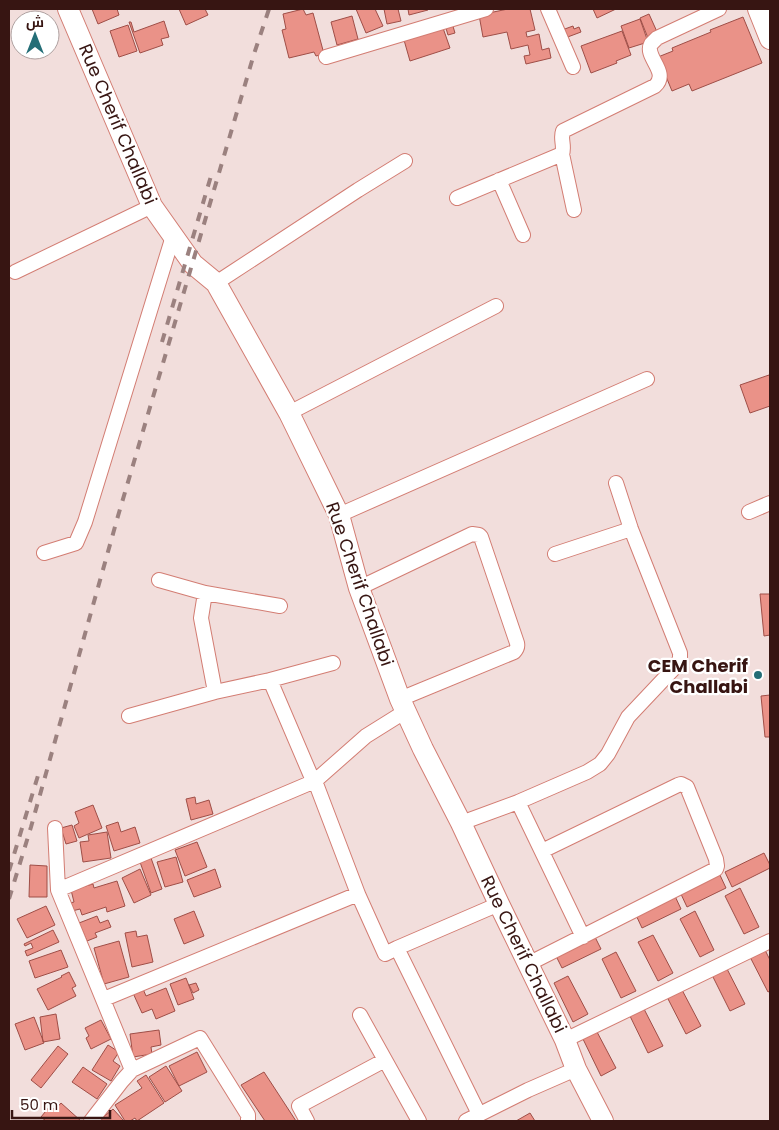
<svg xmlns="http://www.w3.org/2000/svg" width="779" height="1130" font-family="Poppins,Cairo,sans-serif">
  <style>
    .building { fill: #ea9288; stroke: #9f4e47 }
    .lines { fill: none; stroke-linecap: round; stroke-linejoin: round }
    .street-casing { stroke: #d37d73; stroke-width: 16 }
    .secondary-casing { stroke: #d37d73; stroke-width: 22 }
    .street { stroke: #fff; stroke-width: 14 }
    .secondary { stroke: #fff; stroke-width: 20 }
    .rail { stroke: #9b817f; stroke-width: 4; stroke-dasharray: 9 9; stroke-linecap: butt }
    .poi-dot { fill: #246e77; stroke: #fff; stroke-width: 2 }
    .labels { text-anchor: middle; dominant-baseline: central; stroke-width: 4.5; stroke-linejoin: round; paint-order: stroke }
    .street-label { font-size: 18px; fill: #371512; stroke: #fff }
    .poi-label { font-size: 18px; font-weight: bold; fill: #371512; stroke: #fff; text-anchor: end }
  </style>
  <rect width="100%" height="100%" fill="#f2dedc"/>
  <path class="building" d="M92,9H117L119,15L98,24Z
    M179,9H205L208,15L186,25Z
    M303,9L306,15L313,13L324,54L316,56L314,52L289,58L282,30L286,29L283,14Z
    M356,9H375L383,26L366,33Z
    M384,9H398L401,21L387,24Z
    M408,9H427L428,10L409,15Z
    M508,9H530L535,30L526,32L527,37L539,34L542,50L549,48L551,58L526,64L524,56L530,55L528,45L511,49L507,32L483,37L479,15Z
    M593,9H616L597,18Z
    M649,14L658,34L648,38L640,18Z
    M352,16L358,39L337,45L331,22Z
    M743,17L762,63L692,91L689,84L672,91L658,57L673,51L672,48L711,32L710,30Z
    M640,19L648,42L629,48L621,26Z
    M164,21L169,37L161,39L163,45L140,53L129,22H131L134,32Z
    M452,23L455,33L448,35L445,25Z
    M128,25L137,51L119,57L110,31Z
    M573,26L574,29L579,27L581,32L565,38L562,30Z
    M443,28L450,48L410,61L404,40Z
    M622,31L631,55L616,61L617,63L591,73L581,46Z
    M769,375L770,378V406L750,413L740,385Z
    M760,594H770V635L764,636Z
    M770,695V737H765L761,696Z
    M195,797L196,804L209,800L213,814L191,820L186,799Z
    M93,805L102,828L79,838L74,826L79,823L75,812Z
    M118,822L121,832L135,827L140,843L114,851L106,826Z
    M72,825L77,841L66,844L61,828Z
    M107,832L111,858L83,862L80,842L89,841L88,835Z
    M197,842L207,867L185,876L175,850Z
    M764,853L770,865V868L732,887L725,872Z
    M176,857L183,882L165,887L157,862Z
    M151,858L162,889L151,893L140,862Z
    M30,865L47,866V897H29Z
    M140,869L151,895L134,903L122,878Z
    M215,869L221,887L194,897L187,880Z
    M719,873L726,888L687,907L680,892Z
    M117,881L125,906L107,912L106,907L82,915L80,909L72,911L70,903L74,902L71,890L93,884L94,888Z
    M740,888L759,927L744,934L725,896Z
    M674,894L681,909L642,928L635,913Z
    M46,906L55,925L27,938L17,919Z
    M194,911L204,936L184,944L174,919Z
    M695,911L714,950L700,957L680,919Z
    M97,916L100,923L108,920L111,927L95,933L97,937L87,941L79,923Z
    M53,930L59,942L27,956L25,951L33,948L31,943L25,946L24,944Z
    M136,931L137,937L147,935L153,962L132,967L125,933Z
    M594,935L601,949L562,968L555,954Z
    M653,935L673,973L658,981L638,942Z
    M119,941L129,977L104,984L94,948Z
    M763,946L770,960V991L768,992L748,953Z
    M61,950L68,967L35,978L29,961Z
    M616,952L636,991L621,998L602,959Z
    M725,965L745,1004L730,1011L711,973Z
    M69,972L76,986L72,988L76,996L48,1010L37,989L62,977L61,976Z
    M568,976L588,1014L573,1022L554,983Z
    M186,978L194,999L178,1005L170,984Z
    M196,983L199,990L193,993L189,985Z
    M166,988L175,1011L156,1019L152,1009L142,1013L133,993L143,989L146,996Z
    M681,988L701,1026L686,1034L666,995Z
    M643,1007L663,1046L648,1053L629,1014Z
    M56,1014L60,1039L43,1042L40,1017Z
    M34,1017L44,1043L25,1050L15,1024Z
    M101,1020L111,1039L91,1049L86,1038L89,1036L85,1028Z
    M159,1030L161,1045L151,1047L152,1054L133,1057L130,1034Z
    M596,1030L616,1068L601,1076L582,1037Z
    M108,1045L119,1052L113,1061L120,1066L111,1081L92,1070Z
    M58,1046L68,1054L41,1088L31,1080Z
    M197,1052L207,1072L179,1086L169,1066Z
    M166,1066L182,1091L165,1102L149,1077Z
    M83,1067L107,1084L97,1099L72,1082Z
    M264,1072L296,1121H265L241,1085Z
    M146,1075L164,1103L137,1121L135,1118L130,1121H125L115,1105L142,1088L137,1081Z
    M61,1103L81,1121H46L41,1117L50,1106L55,1110Z
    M113,1109L124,1121H99Z
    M530,1113L535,1121H516Z"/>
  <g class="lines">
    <g class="street-casing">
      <path id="street" d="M548,9L573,67
        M326,57L486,9
        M562,154L574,210
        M499,180L523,235
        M457,198L562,154C565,146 560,139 563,131L655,86C670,72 644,57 651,44C652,43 656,39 657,38L719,9
        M15,272L152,206
        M216,283L358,190L405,161
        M289,413L496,306
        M749,512L770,503
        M339,515L647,379
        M44,553L76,543L85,522L173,236
        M555,554L631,529
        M159,580L205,593
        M359,588L472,534L479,535L481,537L517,643C518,647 517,649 514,652L400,699
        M270,680L215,692L201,618L205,593L280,606
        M129,716L215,692
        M518,802L583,937
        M461,823L518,802L587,772L600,764L608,754L628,717L678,664L680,658V653L631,529L616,483
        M55,828L58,890L132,1070L122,1081L91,1121
        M58,890L315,781L311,776L270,680L333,663
        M397,948L385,954L358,894L315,781L366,736L406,711
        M528,964L716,869L717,866L716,859L687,787L681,784L678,785L542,851
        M104,999L358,894
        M360,1015L419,1121
        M565,1040L770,941
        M132,1070L200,1038L248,1115V1121
        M479,1114L397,948L499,904
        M307,1121L299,1106L385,1060
        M466,1121L528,1090L576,1069"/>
    </g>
    <g class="secondary-casing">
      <path id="secondary" d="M68,9L152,206L193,264L216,283L289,413L339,515L359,588L400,699L423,749L461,823L499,904L565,1040L576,1069L603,1121
        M758,9L770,39"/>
    </g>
    <use href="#street" class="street"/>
    <use href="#secondary" class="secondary"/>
    <path class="rail" d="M162,342L211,176
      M9,871L40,769
      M9,899L31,827L118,516L254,54L269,9"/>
  </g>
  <circle class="poi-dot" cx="758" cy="675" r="5"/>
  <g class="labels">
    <g class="street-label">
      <text transform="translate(118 124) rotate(67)">Rue Cherif Challabi</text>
      <text transform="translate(360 584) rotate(71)">Rue Cherif Challabi</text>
      <text transform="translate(524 954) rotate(64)">Rue Cherif Challabi</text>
    </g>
    <g class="poi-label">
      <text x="748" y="665">CEM Cherif<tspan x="748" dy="21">Challabi</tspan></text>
    </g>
  </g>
  <rect width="779" height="1130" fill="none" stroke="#371512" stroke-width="20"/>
  <g transform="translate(35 35)"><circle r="24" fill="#ffffff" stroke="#afa1a0"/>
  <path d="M0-4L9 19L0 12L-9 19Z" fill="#246e77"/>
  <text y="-8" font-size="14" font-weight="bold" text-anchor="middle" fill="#371512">ش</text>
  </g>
  <path d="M12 1110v8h98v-8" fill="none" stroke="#371512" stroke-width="2.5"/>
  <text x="20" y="1110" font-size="15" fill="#371512" stroke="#ffffff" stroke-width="4" paint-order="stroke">50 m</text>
</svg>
